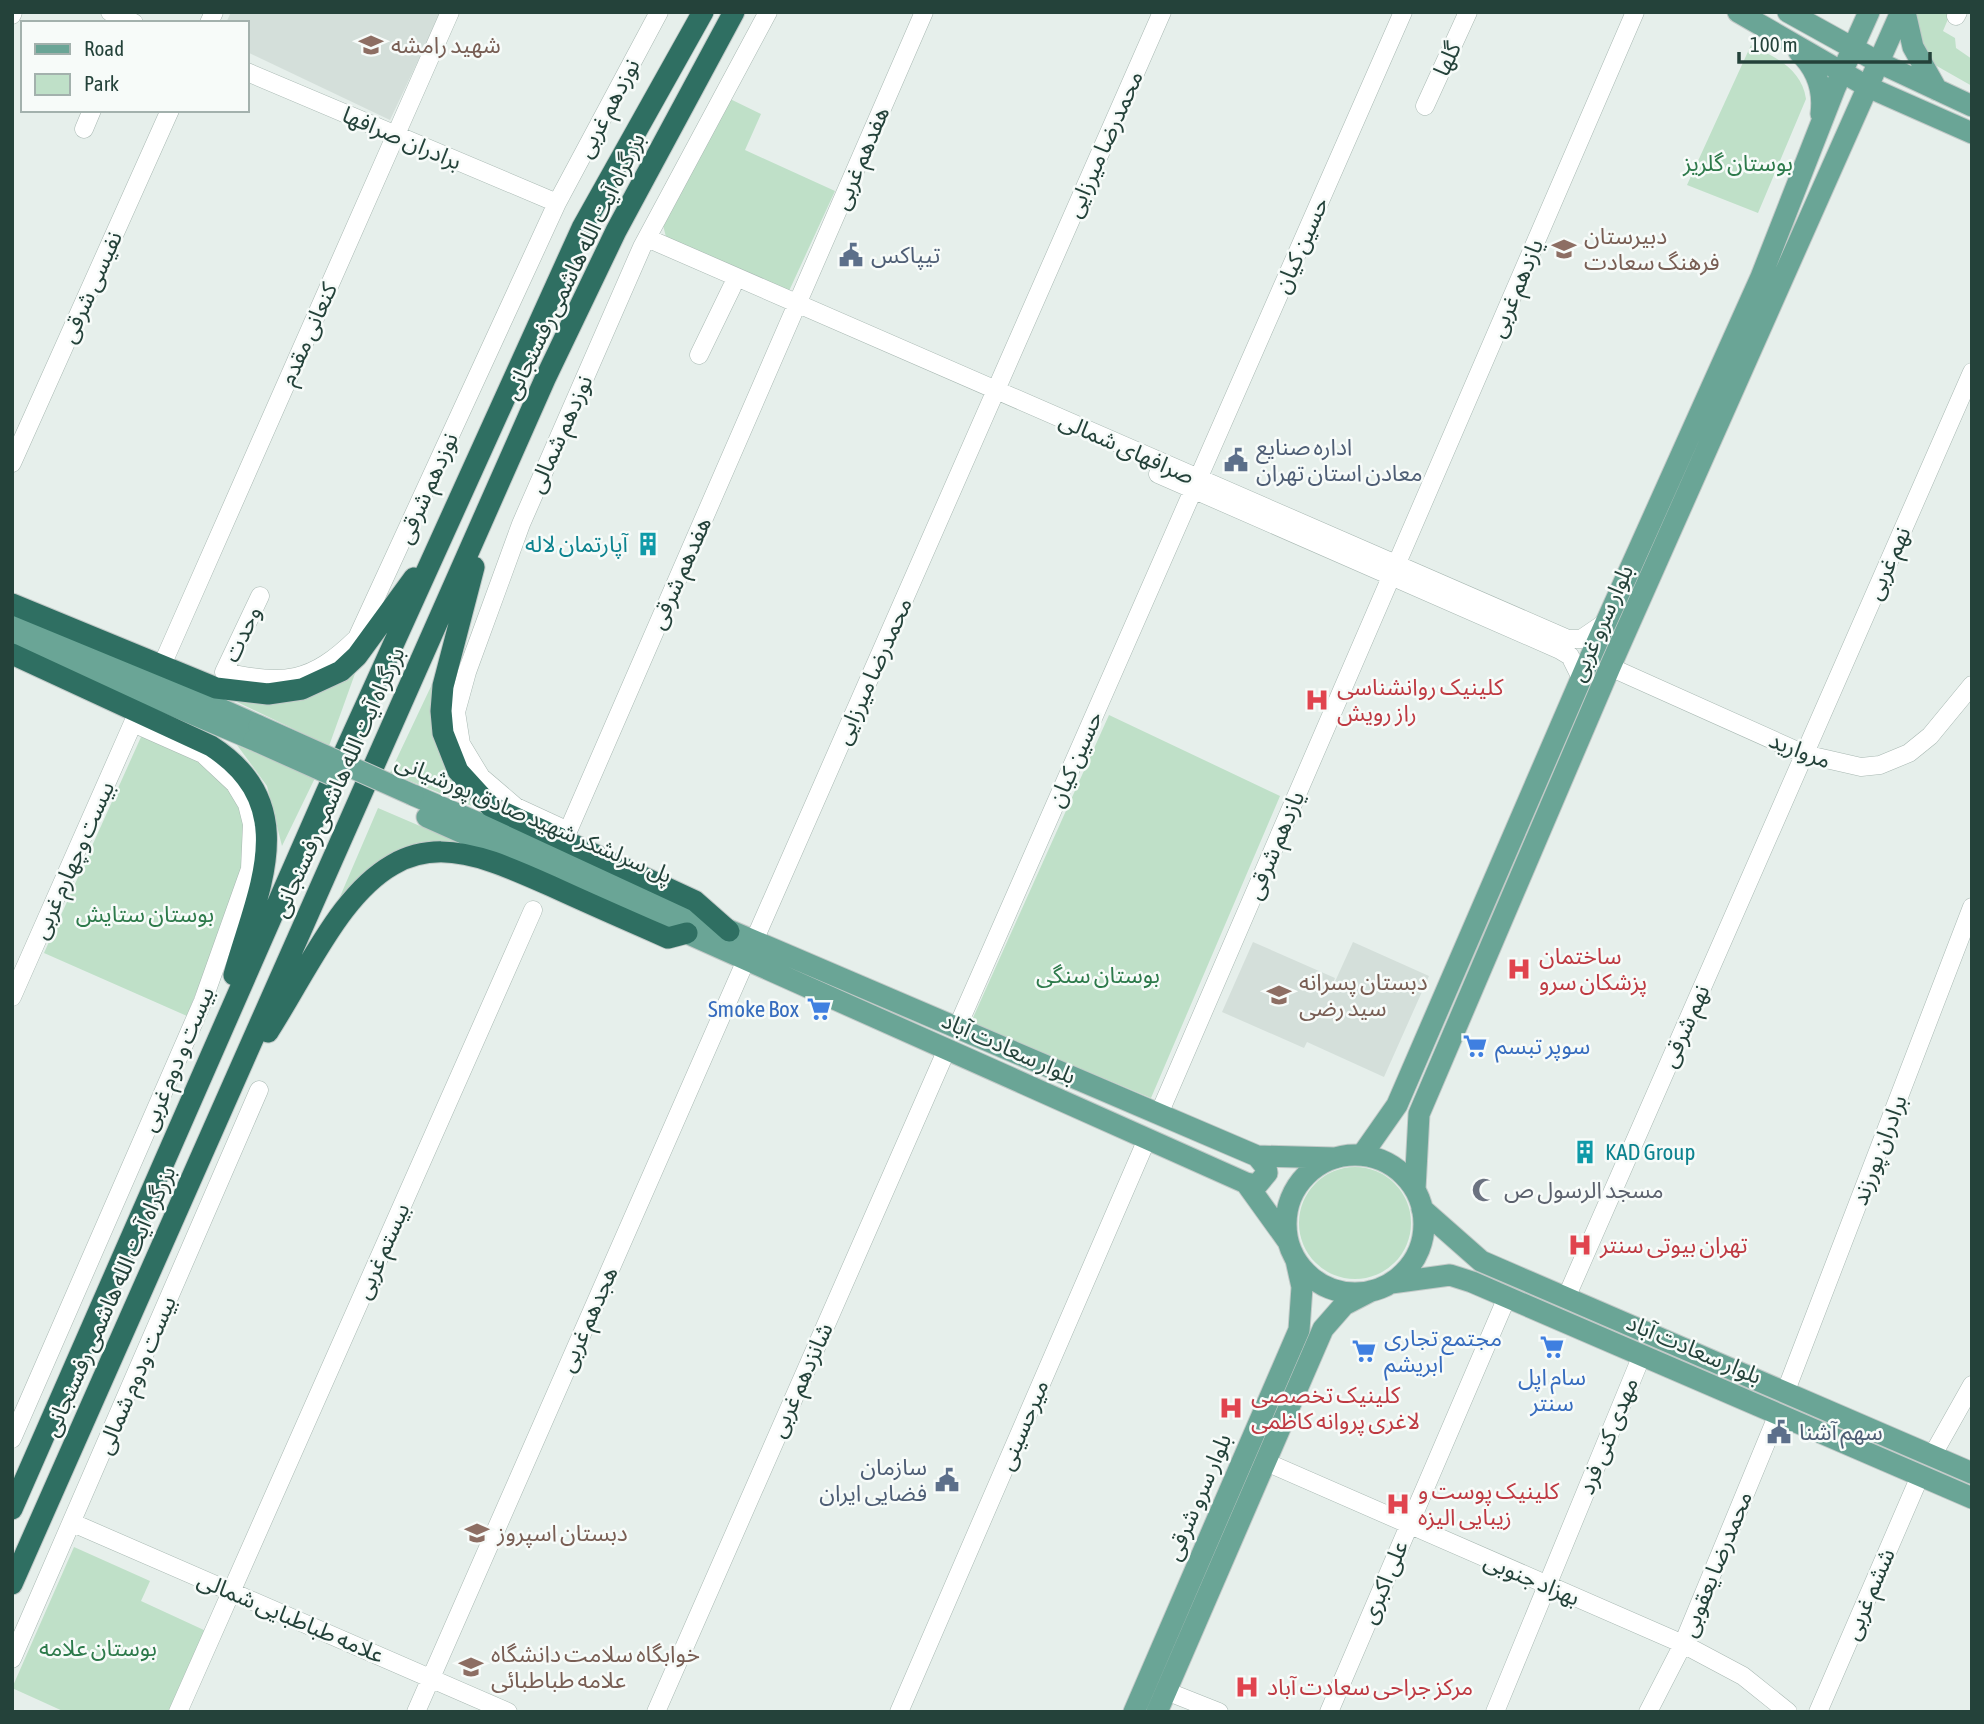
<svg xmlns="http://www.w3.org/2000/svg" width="1984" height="1724" font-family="'Asap Condensed','Noto Sans Arabic',sans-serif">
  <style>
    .built { fill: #d4dfda }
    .green { fill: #bfe0c8 }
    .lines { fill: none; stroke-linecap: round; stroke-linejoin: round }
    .minor-casing { stroke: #a8b8b2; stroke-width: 19 }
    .major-casing { stroke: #c2cac8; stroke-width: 23 }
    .highway-casing { stroke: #c2cac8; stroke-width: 23 }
    .minor { stroke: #fff; stroke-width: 18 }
    .major { stroke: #6aa596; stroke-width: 21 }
    .highway { stroke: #2f6f62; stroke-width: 21 }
    .major-bridge-casing { stroke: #c2cac8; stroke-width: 23; stroke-linecap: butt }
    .major-bridge { stroke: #6aa596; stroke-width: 21 }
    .labels { text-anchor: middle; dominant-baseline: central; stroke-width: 5; stroke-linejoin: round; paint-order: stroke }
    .education-label { font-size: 23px; fill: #785e54; stroke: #f7fbf9; text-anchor: start }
    .street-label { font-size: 23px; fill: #24423a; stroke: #f7fbf9 }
    .park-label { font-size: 23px; fill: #2d7a4b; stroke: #f7fbf9 }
    .service-label { font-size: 23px; fill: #4e5e75; stroke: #f7fbf9; text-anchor: start }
    .culture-label { font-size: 23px; fill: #0d838f; stroke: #f7fbf9; text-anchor: end }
    .health-label { font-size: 23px; fill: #be3a42; stroke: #f7fbf9; text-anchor: start }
    .shop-label { font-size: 23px; fill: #366cbe; stroke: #f7fbf9; text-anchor: start }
    .worship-label { font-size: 23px; fill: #5b616d; stroke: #f7fbf9; text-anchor: start }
  </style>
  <rect width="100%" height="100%" fill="#e6efeb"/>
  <path class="built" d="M231,12H441L390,120L247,52V23H226Z
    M1253,942L1335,978L1328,997L1353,942L1429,976L1384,1077L1307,1042L1304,1048L1222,1012Z"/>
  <path class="green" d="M1912,12H1951L1943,31L1955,38L1956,48L1972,59V86L1928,61Z
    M1751,45C1775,57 1802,69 1806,99L1758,213L1687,185Z
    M726,97L761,114L745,150L835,191L789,291L666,237L663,225Z
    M357,668L329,746L235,701L255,702Z
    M434,680L474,800L472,806L390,773Z
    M1109,715L1280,796L1151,1098L973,1024L972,1020Z
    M146,736C165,745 187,751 204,762C228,776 250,816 247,844C241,894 206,966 187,1016L44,953L141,737Z
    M237,745L315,778L282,846L267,786Z
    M378,808L462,844L365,874L339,899Z
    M1299 1223a56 56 0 1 1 112 0a56 56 0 1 1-112 0Z
    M74,1547L150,1581L141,1601L206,1631L170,1712H65L12,1688Z"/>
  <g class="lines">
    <g class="minor-casing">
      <path id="minor" d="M110,12L134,23
        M768,12L642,247L521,524L467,672L456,712L461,744L481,777L516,807L568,831L924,12
        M12,15L13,12
        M1956,16L1958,12
        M209,23L214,12
        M247,72L557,203
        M1425,106L1468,12
        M84,129L92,110
        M647,238L1568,639H1581L1606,622
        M699,355L732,287
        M12,463L170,110
        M1158,474L1560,650L1570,656L1581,678
        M260,596L224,672C285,685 311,683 357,638L557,203L659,12
        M166,656L450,12
        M1610,667L1804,754L1861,767L1880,765L1909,753L1930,736L1972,685
        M754,941L1162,12
        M12,997L133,723L203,754L235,784L247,804L252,824L250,869L203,1001L12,1439
        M957,1028L1403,12
        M1159,1114L1635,12
        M1566,1298L1972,372
        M1785,1393L1972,907
        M1932,1456L1972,1385
        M1266,1462L1683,1644L1743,1676L1788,1712
        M73,1523L508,1712
        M12,1659L259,1090
        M1166,1691L1219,1712
        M178,1712L533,910
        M416,1712L746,960
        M656,1712L947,1049
        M899,1712L1147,1139
        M1329,1712L1507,1297
        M1495,1712L1642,1355
        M1648,1712L1683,1644L1778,1414
        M1818,1712L1920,1476"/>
    </g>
    <g class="major-casing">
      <path id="major" d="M1738,12L1868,87L1972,133
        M1788,12L1880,63L1972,106
        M1905,12L1913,47L1937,90
        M1799,52C1817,69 1824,91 1821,114
        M12,616L259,726
        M12,637L254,740
        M413,795L1257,1156L1335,1158
        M427,817L1246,1183L1287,1240
        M1362,1155L1397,1105L1590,658L1761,277L1835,88L1869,12
        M1286 1224a69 69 0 1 1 138 0a69 69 0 1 1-138 0Z
        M1246,1183L1257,1185L1267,1173L1266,1167L1257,1156
        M1415,1189L1419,1114L1610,667L1901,12
        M1422,1209L1481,1261L1972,1473
        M1391,1283L1450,1275L1472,1282L1972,1498
        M1134,1712L1299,1330L1302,1287L1296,1260
        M1157,1712L1323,1329L1344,1305L1371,1291"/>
    </g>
    <g class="highway-casing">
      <path id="highway" d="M474,567L443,686L441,711L443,733L458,771L490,806L695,901L729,931
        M12,604L216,688L268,694L302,689L341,671L357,656L414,578
        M12,654L211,746C304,806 257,891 234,975
        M268,1032C293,993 317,945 344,910C410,824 468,849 551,886C590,904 629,921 668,938L687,933
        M12,1509L326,793L582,228L703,12
        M12,1584L545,379L616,231L734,12"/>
    </g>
    <use href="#minor" class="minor"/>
    <use href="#major" class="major"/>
    <use href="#highway" class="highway"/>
    <g class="major-bridge-casing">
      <path id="major-bridge" d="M259,726L413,795
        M254,740L332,775"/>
    </g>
    <use href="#major-bridge" class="major-bridge"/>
  </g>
  <defs>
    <g id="school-bare" transform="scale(1.89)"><path d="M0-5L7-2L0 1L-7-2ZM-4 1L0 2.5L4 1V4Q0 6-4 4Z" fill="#8d6e63" stroke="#f7fbf9" stroke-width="2.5" paint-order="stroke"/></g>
    <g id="civic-bare" transform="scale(1.89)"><path d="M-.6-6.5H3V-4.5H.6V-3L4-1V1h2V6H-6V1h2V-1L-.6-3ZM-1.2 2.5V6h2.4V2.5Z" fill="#5c6f8a" stroke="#f7fbf9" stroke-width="2.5" paint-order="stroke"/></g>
    <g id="building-bare" transform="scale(1.89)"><path d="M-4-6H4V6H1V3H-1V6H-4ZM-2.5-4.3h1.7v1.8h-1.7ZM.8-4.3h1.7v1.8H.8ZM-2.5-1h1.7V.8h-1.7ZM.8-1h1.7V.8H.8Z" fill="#0f9aa8" stroke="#f7fbf9" stroke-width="2.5" paint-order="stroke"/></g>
    <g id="hospital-bare" transform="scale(1.89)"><path d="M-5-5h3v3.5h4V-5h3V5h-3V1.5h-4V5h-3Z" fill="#e0444e" stroke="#f7fbf9" stroke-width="2.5" paint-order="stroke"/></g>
    <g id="supermarket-bare" transform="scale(1.89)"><path d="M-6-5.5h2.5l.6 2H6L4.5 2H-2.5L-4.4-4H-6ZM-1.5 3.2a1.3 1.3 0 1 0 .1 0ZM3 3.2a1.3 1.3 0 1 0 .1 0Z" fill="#3f7fe0" stroke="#f7fbf9" stroke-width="2.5" paint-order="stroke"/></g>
    <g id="mosque-bare" transform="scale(1.89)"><path d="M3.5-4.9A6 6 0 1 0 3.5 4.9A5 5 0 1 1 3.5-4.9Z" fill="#6b7280" stroke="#f7fbf9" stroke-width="2.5" paint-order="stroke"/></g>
    <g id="university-bare" transform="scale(1.89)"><path d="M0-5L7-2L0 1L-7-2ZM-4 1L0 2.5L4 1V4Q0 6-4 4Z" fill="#8d6e63" stroke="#f7fbf9" stroke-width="2.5" paint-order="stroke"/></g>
  </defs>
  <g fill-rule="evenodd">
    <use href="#school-bare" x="371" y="45"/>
    <use href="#school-bare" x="1564" y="249"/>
    <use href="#civic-bare" x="851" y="255"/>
    <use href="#civic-bare" x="1236" y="460"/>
    <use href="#building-bare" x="648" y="544"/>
    <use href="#hospital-bare" x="1317" y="700"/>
    <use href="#hospital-bare" x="1519" y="969"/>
    <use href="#school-bare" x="1279" y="995"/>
    <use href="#supermarket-bare" x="819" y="1009"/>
    <use href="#supermarket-bare" x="1475" y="1046"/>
    <use href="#building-bare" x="1585" y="1152"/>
    <use href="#mosque-bare" x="1484" y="1190"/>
    <use href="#hospital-bare" x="1580" y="1245"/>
    <use href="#supermarket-bare" x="1552" y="1347"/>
    <use href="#supermarket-bare" x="1364" y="1351"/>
    <use href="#hospital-bare" x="1231" y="1408"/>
    <use href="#civic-bare" x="1779" y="1432"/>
    <use href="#civic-bare" x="947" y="1480"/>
    <use href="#hospital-bare" x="1398" y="1504"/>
    <use href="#school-bare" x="477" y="1533"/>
    <use href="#university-bare" x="471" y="1667"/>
    <use href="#hospital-bare" x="1247" y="1687"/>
  </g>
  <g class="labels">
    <g class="education-label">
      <text x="391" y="45">شهید رامشه</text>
      <text x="1584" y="236">دبیرستان<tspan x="1584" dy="26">فرهنگ سعادت</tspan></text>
      <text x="1299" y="982">دبستان پسرانه<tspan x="1299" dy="26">سید رضی</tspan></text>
      <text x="497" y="1533">دبستان اسپروز</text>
      <text x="491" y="1654">خوابگاه سلامت دانشگاه<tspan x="491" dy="26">علامه طباطبائی</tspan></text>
    </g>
    <g class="street-label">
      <text transform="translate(1447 59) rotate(-65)">گلها</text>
      <text transform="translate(608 108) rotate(-62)">نوزدهم غربی</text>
      <text transform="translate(402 138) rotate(23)">برادران صرافها</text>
      <text transform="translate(1104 144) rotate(-66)">محمدرضا میرزایی</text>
      <text transform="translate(861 158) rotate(-67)">هفدهم غربی</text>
      <text transform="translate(1301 245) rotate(-66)">حسین کیان</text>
      <text transform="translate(574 266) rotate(-64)">بزرگراه آیت الله هاشمی رفسنجانی</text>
      <text transform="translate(91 287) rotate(-66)">نفیسی شرقی</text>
      <text transform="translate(1516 288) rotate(-67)">یازدهم غربی</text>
      <text transform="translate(308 334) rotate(-66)">کنعانی مقدم</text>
      <text transform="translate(560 434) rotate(-66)">نوزدهم شمالی</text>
      <text transform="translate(1127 448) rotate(24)">صرافهای شمالی</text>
      <text transform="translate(427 488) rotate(-66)">نوزدهم شرقی</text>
      <text transform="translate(1888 563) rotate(-66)">نهم غربی</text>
      <text transform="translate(680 573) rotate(-66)">هفدهم شرقی</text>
      <text transform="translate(1601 623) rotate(-66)">بلوار سرو غربی</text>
      <text transform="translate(242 634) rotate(-65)">وحدت</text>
      <text transform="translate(873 671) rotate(-66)">محمدرضا میرزایی</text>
      <text transform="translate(1800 750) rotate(21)">مروارید</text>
      <text transform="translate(1075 759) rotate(-66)">حسین کیان</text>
      <text transform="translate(338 782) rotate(-66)">بزرگراه آیت الله هاشمی رفسنجانی</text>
      <text transform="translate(534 818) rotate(23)">پل سرلشکر شهید صادق پورشیانی</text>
      <text transform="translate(1275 845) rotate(-67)">یازدهم شرقی</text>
      <text transform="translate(73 860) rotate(-66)">بیست وچهارم غربی</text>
      <text transform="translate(1685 1026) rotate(-66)">نهم شرقی</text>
      <text transform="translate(1009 1048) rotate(24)">بلوار سعادت آباد</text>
      <text transform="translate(177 1059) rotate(-67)">بیست و دوم غربی</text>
      <text transform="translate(1879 1150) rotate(-69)">برادران پورزند</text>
      <text transform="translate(382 1251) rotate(-66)">بیستم غربی</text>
      <text transform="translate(109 1301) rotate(-66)">بزرگراه آیت الله هاشمی رفسنجانی</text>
      <text transform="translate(588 1319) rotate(-66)">هجدهم غربی</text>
      <text transform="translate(1694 1349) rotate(23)">بلوار سعادت آباد</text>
      <text transform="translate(136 1375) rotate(-67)">بیست ودوم شمالی</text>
      <text transform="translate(801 1380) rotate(-66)">شانزدهم غربی</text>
      <text transform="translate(1023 1425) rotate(-67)">میرحسینی</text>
      <text transform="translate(1608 1436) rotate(-68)">مهدی کنی فرد</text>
      <text transform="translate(1198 1497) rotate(-67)">بلوار سرو شرقی</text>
      <text transform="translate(1716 1564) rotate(-68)">محمدرضا یعقوبی</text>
      <text transform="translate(1532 1579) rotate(23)">بهزاد جنوبی</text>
      <text transform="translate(1384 1582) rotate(-67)">علی اکبری</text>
      <text transform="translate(1869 1594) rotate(-67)">ششم غربی</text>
      <text transform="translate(291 1617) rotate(23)">علامه طباطبایی شمالی</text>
    </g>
    <g class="park-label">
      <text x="1738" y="163">بوستان گلریز</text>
      <text x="145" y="914">بوستان ستایش</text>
      <text x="1098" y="975">بوستان سنگی</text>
      <text x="98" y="1648">بوستان علامه</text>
    </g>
    <g class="service-label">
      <text x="871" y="255">تیپاکس</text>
      <text x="1256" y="447">اداره صنایع<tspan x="1256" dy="26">معادن استان تهران</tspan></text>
      <text x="1799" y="1432">سهم آشنا</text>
      <text x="927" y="1467" text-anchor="end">سازمان<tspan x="927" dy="26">فضایی ایران</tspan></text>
    </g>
    <g class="culture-label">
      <text x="628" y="544">آپارتمان لاله</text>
      <text x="1605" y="1152" text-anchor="start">KAD Group</text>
    </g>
    <g class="health-label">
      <text x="1337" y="687">کلینیک روانشناسی<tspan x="1337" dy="26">راز رویش</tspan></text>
      <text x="1539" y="956">ساختمان<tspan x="1539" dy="26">پزشکان سرو</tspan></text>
      <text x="1600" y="1245">تهران بیوتی سنتر</text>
      <text x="1251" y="1395">کلینیک تخصصی<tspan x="1251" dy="26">لاغری پروانه کاظمی</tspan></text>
      <text x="1418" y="1491">کلینیک پوست و<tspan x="1418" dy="26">زیبایی الیزه</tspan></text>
      <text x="1267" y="1687">مرکز جراحی سعادت آباد</text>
    </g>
    <g class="shop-label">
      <text x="799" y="1009" text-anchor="end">Smoke Box</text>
      <text x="1495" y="1046">سوپر تبسم</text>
      <text x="1384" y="1338">مجتمع تجاری<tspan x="1384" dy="26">ابریشم</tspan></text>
      <text x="1552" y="1377" text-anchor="middle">سام اپل<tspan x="1552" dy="26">سنتر</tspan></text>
    </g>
    <g class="worship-label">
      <text x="1504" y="1190">مسجد الرسول ص</text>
    </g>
  </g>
  <rect width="1984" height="1724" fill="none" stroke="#24423a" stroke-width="28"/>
  <rect x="21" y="21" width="228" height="91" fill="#f7fbf9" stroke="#a3b1ad" stroke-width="2"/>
  <rect x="35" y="44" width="35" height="10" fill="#6aa596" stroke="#a3b1ad" stroke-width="2"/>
  <text x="84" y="56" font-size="21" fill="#24423a">Road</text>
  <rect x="35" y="74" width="35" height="21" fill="#bfe0c8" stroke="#a3b1ad" stroke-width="2"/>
  <text x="84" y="91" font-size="21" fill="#24423a">Park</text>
  <path d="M1739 52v10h191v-10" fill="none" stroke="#24423a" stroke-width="3.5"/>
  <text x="1750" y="52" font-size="21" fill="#24423a" stroke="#f7fbf9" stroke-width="5" paint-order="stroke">100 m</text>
</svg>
